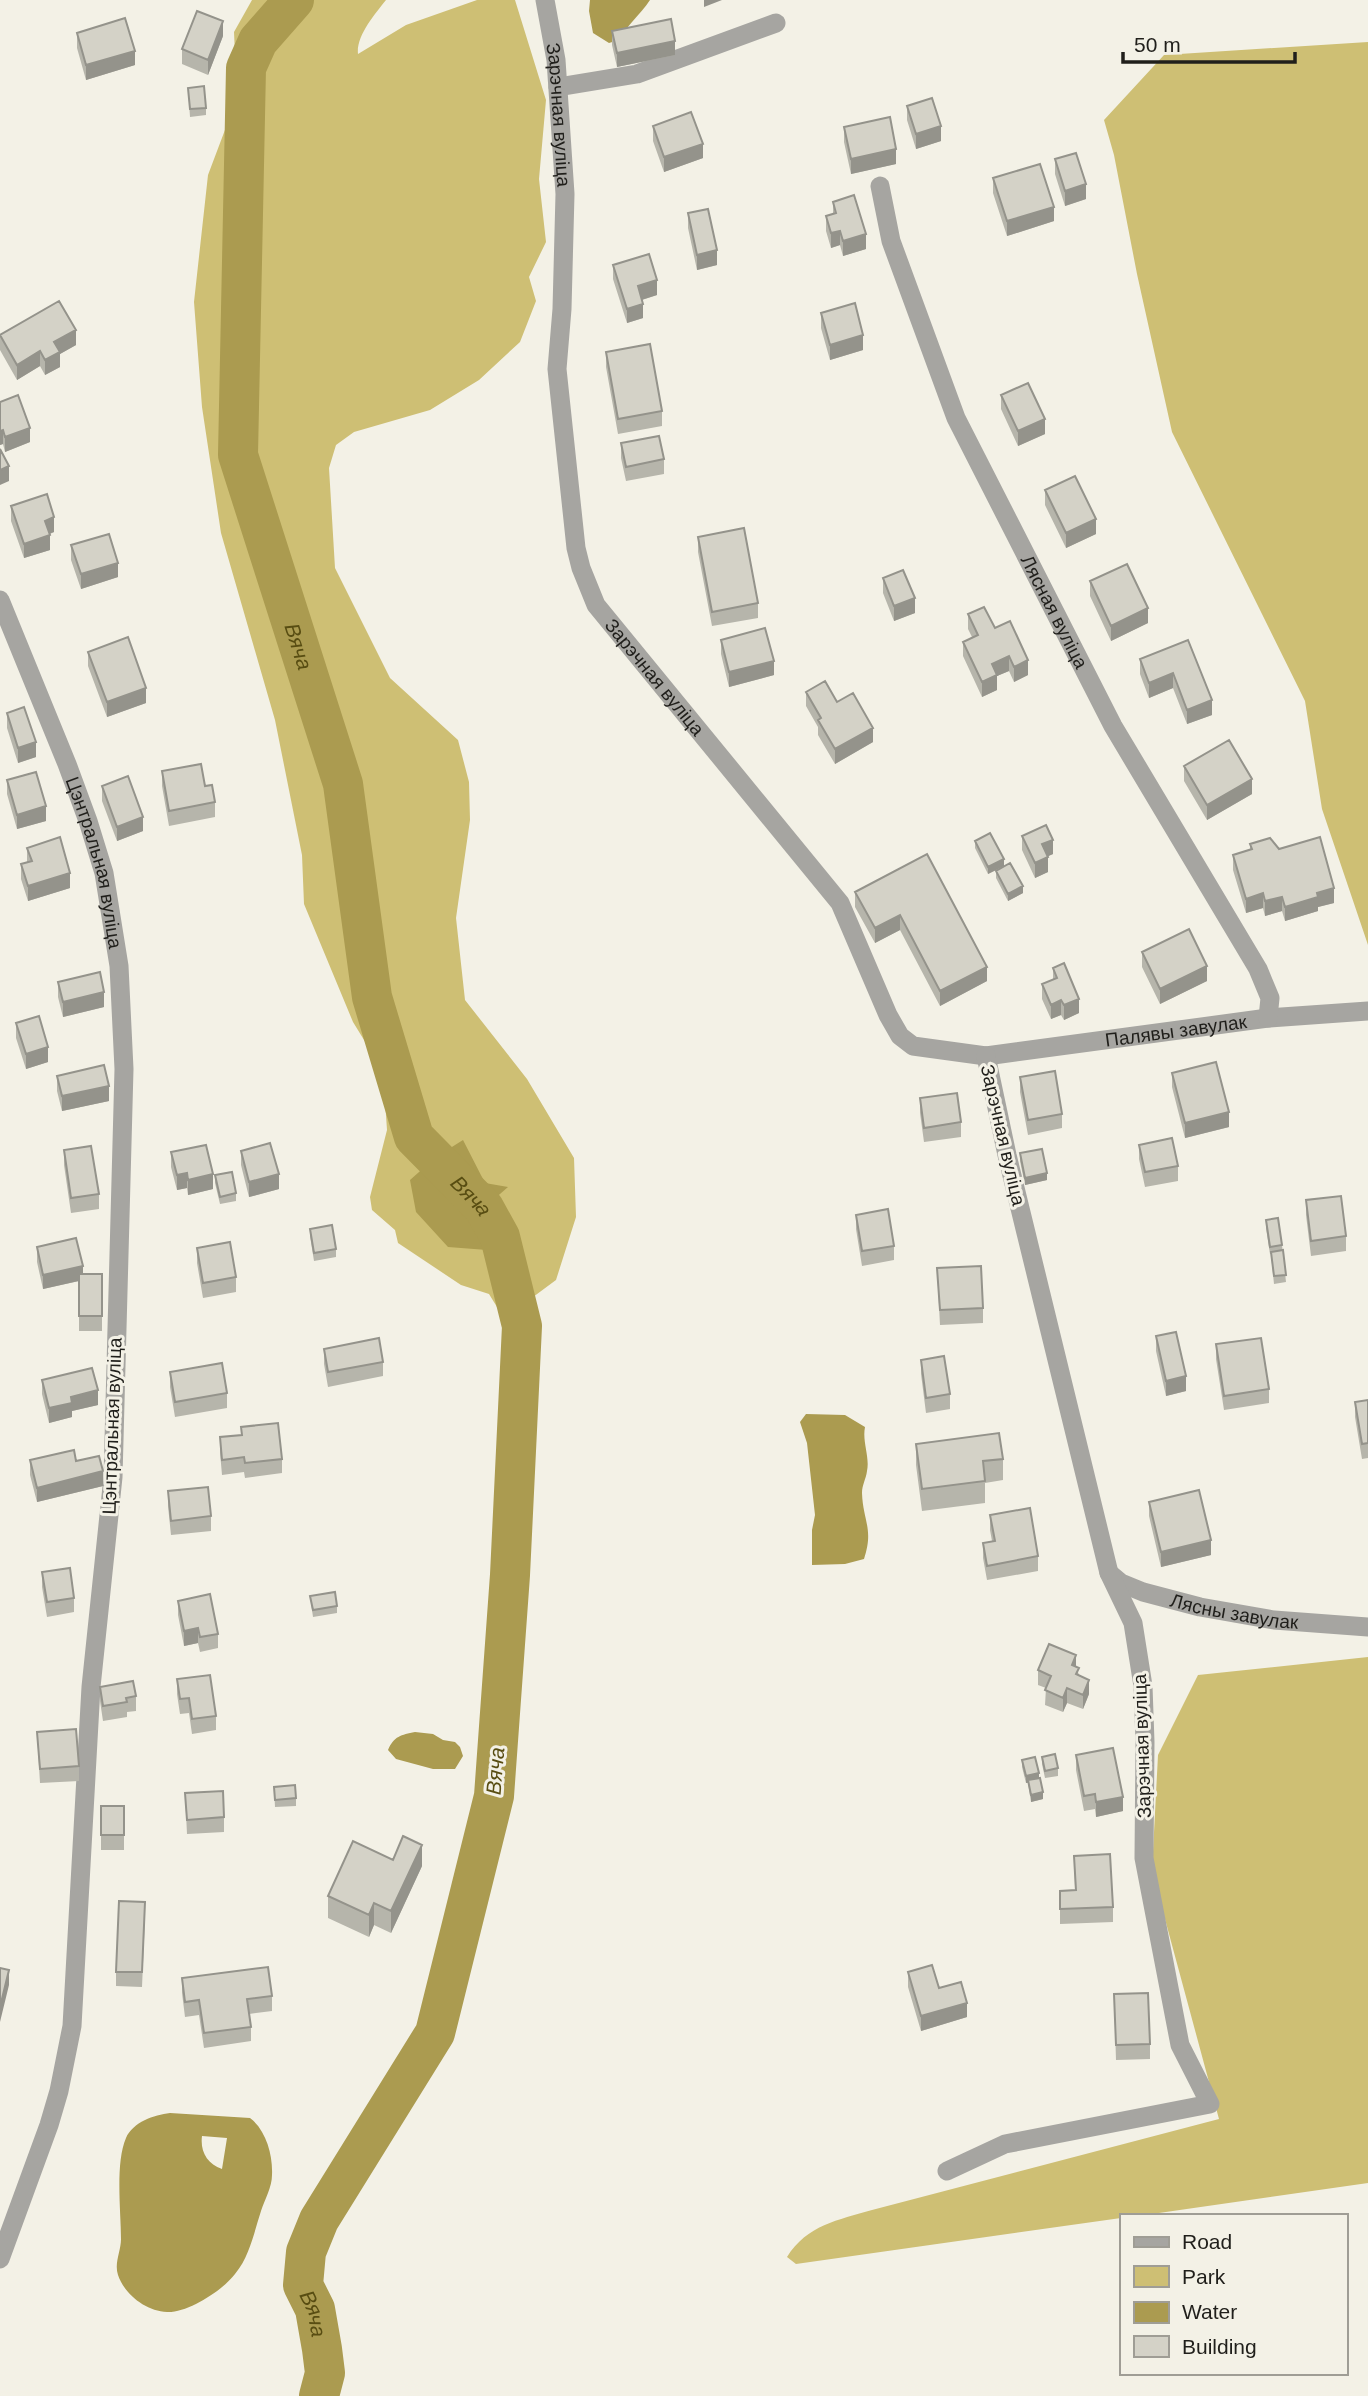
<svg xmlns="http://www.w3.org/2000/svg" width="1368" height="2396" font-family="Arial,sans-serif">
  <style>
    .green { fill: #cebf74 }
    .water { fill: #ab9b50; fill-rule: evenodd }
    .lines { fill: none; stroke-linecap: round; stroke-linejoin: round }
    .river { stroke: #ab9b50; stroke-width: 40 }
    .minor { stroke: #a6a5a1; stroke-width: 19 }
    .wall { fill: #b6b5ab }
    .shaded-wall { fill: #94938b }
    .building { fill: #d4d2c7; stroke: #94938b; stroke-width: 2 }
    .labels { text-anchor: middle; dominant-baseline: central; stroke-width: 6; stroke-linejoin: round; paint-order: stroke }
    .street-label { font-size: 19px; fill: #201f1b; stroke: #f3f1e6 }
    .water-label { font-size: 21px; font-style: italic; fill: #584d12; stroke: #f3f1e6 }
  </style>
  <rect width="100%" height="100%" fill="#f3f1e6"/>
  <path class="green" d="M252,0H386C375,14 356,36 358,54L406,25L477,0H515L546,100L539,179L546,242L529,277L536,301L520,342L479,380L430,410L354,432L336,445L329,468L335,568L390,678L458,740L469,782L470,820L456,918L465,1000L527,1079L574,1158L576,1217L556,1280L529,1300L506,1310L497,1307L489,1294L461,1285L398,1243L395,1230L372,1210L370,1197L387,1130L383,1071L353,1022L304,904L302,855L275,720L221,533L202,407L194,302L208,175L237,98L234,32Z
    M1368,42V945L1322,809L1305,701L1172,432L1137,274L1114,155L1104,120L1164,55Z
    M1368,1657V2183L1138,2216H1121V2218L796,2264L787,2257C807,2225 838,2220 872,2210L1219,2119L1152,1871L1158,1755L1198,1675Z"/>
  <path class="water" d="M590,0H650C640,15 627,25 619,40L609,43L593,33L589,11Z
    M463,1140L485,1183L508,1187L484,1208L500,1237L487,1250L448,1247L416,1212L410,1180L436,1157Z
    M806,1414L845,1415L865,1427C862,1442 870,1457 867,1471C866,1479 862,1485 862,1493C863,1521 874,1529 864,1559L845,1564L812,1565V1530L815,1515L807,1443L800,1422Z
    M415,1732L433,1734L443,1740L455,1742L460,1747L463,1756L455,1769H433L396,1759L388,1750C394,1736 401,1735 415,1732Z
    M170,2113L250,2118C266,2130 273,2155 272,2175C272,2187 265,2199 261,2211C254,2232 250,2256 235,2274C223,2290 188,2313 167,2312C146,2311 125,2295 118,2275C114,2263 121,2251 121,2239C121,2212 115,2163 126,2138C133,2122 154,2115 170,2113ZM202,2136L227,2138L222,2169C207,2164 200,2151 202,2136Z"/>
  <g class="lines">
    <path class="river" id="s1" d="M294,0L258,41L246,68L238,455L343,784L372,997L414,1137L484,1208L500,1237L522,1326L510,1575L494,1796L435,2033L319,2220L306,2252L303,2285L315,2309L322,2349L325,2373L319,2396"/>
    <g class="minor">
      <path id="s2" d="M545,0L556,60L565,194L562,309L557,369L576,548L581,568L596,605L840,903L888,1015L900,1036L913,1046L986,1056L1268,1018L1368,1011"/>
      <path d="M558,87L637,74L776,23"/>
      <path id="s3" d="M880,186L891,241L956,418L1113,726L1258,969L1270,998L1268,1018"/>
      <path id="s4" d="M0,600L67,764L88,821L104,873L119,966L124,1069L113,1477L91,1687L72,2026L59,2091L49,2125L0,2259"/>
      <path id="s5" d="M1109,1573L1121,1583L1143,1592L1200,1607L1274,1620L1368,1627"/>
      <path d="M947,2171L1005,2144L1210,2104L1180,2045L1144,1858L1145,1742L1143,1686L1133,1623L1109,1573L1007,1155L986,1056"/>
    </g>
  </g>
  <path class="wall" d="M612,31L675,55L617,67L612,45Z
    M77,33L135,65L86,80L77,48Z
    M223,36L208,75L182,64V49Z
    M188,88L206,108V115L190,117Z
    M907,106L941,141L916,149L907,120Z
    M653,126L703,158L664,172L653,141Z
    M844,127L896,164L851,174L844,142Z
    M1055,159L1086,199L1065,206L1055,174Z
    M993,178L1054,221L1007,236L993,193Z
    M833,202L866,249L843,256L840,245L831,248L826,231V216L833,214Z
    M688,213L717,265L697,270L688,228Z
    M613,265L657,295L642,300L643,318L627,323L613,279Z
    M821,313L863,350L830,360L821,328Z
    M0,335L76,345L60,354V367L45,375L40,366L17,380L0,350Z
    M606,352L662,411V426L618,434L606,367Z
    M1001,395L1045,434L1018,446L1001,409Z
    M0,402L30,442L5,452L3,444L0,445Z
    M621,443L664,459V474L626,481L621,458Z
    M1045,490L1096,534L1066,548L1045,505Z
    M11,506L54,532L50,534V550L24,558L11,521Z
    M698,537L758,603V618L712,626L698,552Z
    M71,545L118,577L81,589L71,560Z
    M883,578L915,613L894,621L883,593Z
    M1090,581L1148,623L1111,641L1090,596Z
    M968,614L995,628L1028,675L1014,682L1009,671L997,676V690L982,697L963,656V642L972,637L968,629Z
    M721,640L774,675L729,687L721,654Z
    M1188,640L1212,715L1187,724L1173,688L1149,698L1140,674V659Z
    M88,652L146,703L107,717L88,666Z
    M806,692L873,742L835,764L818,735V727L806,706Z
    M7,713L36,757L18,763L7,728Z
    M1184,766L1252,794L1207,820L1184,781Z
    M162,771L205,786L215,802V817L169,826L162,786Z
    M7,780L46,821L17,829L7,794Z
    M102,786L143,831L117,841L102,801Z
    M1022,836L1053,854L1048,856V872L1035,878L1022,850Z
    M975,841L1004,866L988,874L975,848Z
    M1250,844L1279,849L1334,903L1318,907V911L1285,921L1282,911L1265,916L1263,908L1246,913L1233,870V855L1250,850Z
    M27,848L70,888L28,901L21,879V864L27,862Z
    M927,854L987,981L940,1006L900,930L875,943L855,907V892Z
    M996,871L1023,893L1008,901L996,878Z
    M1142,952L1207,981L1160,1004L1142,967Z
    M1053,968L1079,1013L1064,1020L1061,1015L1051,1019L1042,999V984L1053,980Z
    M58,982L104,1007L63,1017L58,997Z
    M16,1023L48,1062L26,1069L16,1038Z
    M1172,1073L1229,1127L1185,1138L1172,1087Z
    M57,1076L109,1101L62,1111L57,1091Z
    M1020,1077L1062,1114V1128L1028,1135L1020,1092Z
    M920,1098L961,1122V1137L924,1142L920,1113Z
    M1139,1145L1178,1166V1181L1145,1187L1139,1159Z
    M64,1150L99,1194V1209L71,1213L64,1165Z
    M241,1151L279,1189L249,1197L241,1165Z
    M171,1152L213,1189L188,1195L187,1188L177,1190L171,1167Z
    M1020,1153L1047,1180L1025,1185L1020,1161Z
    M215,1175L236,1193V1201L220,1204L215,1183Z
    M1306,1200L1346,1236V1251L1311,1256L1306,1215Z
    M856,1215L894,1246V1260L862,1266L856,1229Z
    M1266,1220L1282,1245L1286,1282L1274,1284L1271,1254H1270L1266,1228Z
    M310,1229L336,1249V1257L314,1261L310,1236Z
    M37,1247L83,1274H102V1331H79V1281L43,1289L37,1262Z
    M197,1248L236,1277V1292L203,1298L197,1263Z
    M937,1268L983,1308V1323L940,1325Z
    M1156,1336L1186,1391L1166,1396L1156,1351Z
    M1216,1344L1269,1389V1403L1224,1410L1216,1359Z
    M324,1349L383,1362V1376L328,1387L324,1364Z
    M921,1360L950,1394V1409L926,1413L921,1374Z
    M170,1372L227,1393V1408L175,1417L170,1387Z
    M42,1380L98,1405L72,1411V1417L49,1423L42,1394Z
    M1368,1400V1458L1362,1459L1355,1417V1402Z
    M241,1427L282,1459V1473L245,1478L244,1472L222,1475L220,1452V1437L241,1435Z
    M916,1444L1003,1459V1480L985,1483V1503L922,1511L916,1465Z
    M30,1460L76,1461L103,1486L37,1502L30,1475Z
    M168,1491L211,1516V1531L171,1535L168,1506Z
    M1149,1502L1211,1555L1161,1567L1149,1516Z
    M990,1515L1038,1556V1571L987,1580L983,1558V1543L992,1541L990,1530Z
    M42,1572L74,1598V1612L47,1617L42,1587Z
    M310,1596L337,1606V1613L313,1617Z
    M178,1601L218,1634V1648L200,1652L198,1643L184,1646L178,1615Z
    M1076,1667L1079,1675L1089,1694L1083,1709L1067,1703L1063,1712L1045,1705L1046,1688L1038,1685V1670Z
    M177,1679L216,1716V1730L192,1734L189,1713L180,1714L177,1694Z
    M100,1687L136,1696V1711L127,1712V1717L103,1721L100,1701Z
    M37,1732L79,1766V1781L40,1783Z
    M1076,1755L1123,1811L1096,1817L1095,1809L1084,1811L1076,1770Z
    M1042,1757L1058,1768V1776L1045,1778L1042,1764Z
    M1022,1760L1039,1778L1043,1799L1031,1802L1028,1783H1026L1022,1767Z
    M274,1787L296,1798V1806L275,1807Z
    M185,1793L224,1817V1832L187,1834Z
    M101,1806H124V1850H101Z
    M1074,1856L1113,1907V1922L1060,1924V1891L1075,1890Z
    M393,1860L422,1866L391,1933L374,1925L369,1937L328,1918V1896Z
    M145,1917L142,1987L116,1986V1972Z
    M908,1972L939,1988L967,2017L921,2031L908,1987Z
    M182,1978L272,1996V2011L249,2014L251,2027V2041L204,2048L199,2015L185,2017L182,1993Z
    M1114,1994L1150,2044V2059L1116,2060Z"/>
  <path class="shaded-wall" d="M704,0H722L704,7Z
    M223,21V36L208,75V60Z
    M675,41V55L617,67V53Z
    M135,51V65L86,80V65Z
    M941,126V141L916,149V134Z
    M703,144V158L664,172V157Z
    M896,149V164L851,174V159Z
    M1086,184V199L1065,206V191Z
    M1054,207V221L1007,236V221Z
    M840,231V245L831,248V233Z
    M866,234V249L843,256V241Z
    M717,250V265L697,270V255Z
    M657,280V295L638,301V286Z
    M643,304V318L627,323V309Z
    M76,330V345L60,354V367L45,375V360L54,342Z
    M863,335V350L830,360V345Z
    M40,351V366L17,380V365Z
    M1045,419V434L1018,446V431Z
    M30,428V442L5,452V437Z
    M3,430V444L0,445V431Z
    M9,466V481L0,485V470Z
    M54,517V532L45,535V521Z
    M1096,519V534L1066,548V533Z
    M50,535V550L24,558V544Z
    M118,563V577L81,589V574Z
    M915,598V613L894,621V606Z
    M1148,608V623L1111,641V626Z
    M1009,656V671L997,676V690L982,697V682L992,664Z
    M1028,660V675L1014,682V667Z
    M774,661V675L729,687V672Z
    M1173,673V688L1149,698V683Z
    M146,688V703L107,717V702Z
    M1212,700V715L1187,724V710Z
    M873,728V742L835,764V749Z
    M36,742V757L18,763V748Z
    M1252,779V794L1207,820V805Z
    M46,806V821L17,829V815Z
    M143,817V831L117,841V827Z
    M1053,840V854L1042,859V844Z
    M1048,857V872L1035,878V863Z
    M1004,859V866L988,874V867Z
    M70,873V888L28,901V886Z
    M1023,886V893L1008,901V894Z
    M1334,888V903L1318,907V911L1285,921V907L1317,893Z
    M1263,893V908L1246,913V899Z
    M1282,897V911L1265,916V901Z
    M900,915V930L875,943V928Z
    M1207,966V981L1160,1004V989Z
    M987,967V981L940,1006V991Z
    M104,992V1007L63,1017V1002Z
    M1079,999V1013L1064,1020V1005Z
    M1061,1000V1015L1051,1019V1005Z
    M48,1047V1062L26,1069V1054Z
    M109,1086V1101L62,1111V1096Z
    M1229,1112V1127L1185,1138V1123Z
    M187,1173V1188L177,1190V1175Z
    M1047,1173V1180L1025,1185V1178Z
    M213,1174V1189L188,1195V1180Z
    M279,1174V1189L249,1197V1182Z
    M83,1266V1280L43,1289V1275Z
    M1186,1376V1391L1166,1396V1381Z
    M98,1390V1405L72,1411V1417L49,1423V1408L71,1397Z
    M103,1471V1486L37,1502V1488Z
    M1211,1540V1555L1161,1567V1552Z
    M198,1628V1643L184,1646V1631Z
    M1076,1655V1670L1072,1665Z
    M1089,1680V1694L1083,1709V1695Z
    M1067,1688V1703L1063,1712V1698Z
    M1039,1773V1780L1026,1783V1776Z
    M1043,1792V1799L1031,1802V1795Z
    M1123,1797V1811L1096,1817V1802Z
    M422,1845V1866L391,1933V1911Z
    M374,1903V1925L369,1937V1915Z
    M9,1970V1985L0,2022V2007Z
    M967,2003V2017L921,2031V2016Z"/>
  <path class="building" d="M197,11L223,21L208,60L182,49Z
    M125,18L135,51L86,65L77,33Z
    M671,19L675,41L617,53L612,31Z
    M204,86L206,108L190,109L188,88Z
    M932,98L941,126L916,134L907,106Z
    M691,112L703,144L664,157L653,126Z
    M890,117L896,149L851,159L844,127Z
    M1076,153L1086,184L1065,191L1055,159Z
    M1040,164L1054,207L1007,221L993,178Z
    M854,195L866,234L843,241L840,231L831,233L826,216L836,213L833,202Z
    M708,209L717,250L697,255L688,213Z
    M649,254L657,280L638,286L643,304L627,309L613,265Z
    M59,301L76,330L54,342L60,352L45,360L40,351L17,365L0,335Z
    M855,303L863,335L830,345L821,313Z
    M650,344L662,411L618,419L606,352Z
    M1028,383L1045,419L1018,431L1001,395Z
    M18,395L30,428L5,437L3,430L0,431V402Z
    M659,436L664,459L626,467L621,443Z
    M0,449L9,466L0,470Z
    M1075,476L1096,519L1066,533L1045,490Z
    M47,494L54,517L45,521L50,535L24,544L11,506Z
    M744,528L758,603L712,612L698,537Z
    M109,534L118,563L81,574L71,545Z
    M1127,564L1148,608L1111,626L1090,581Z
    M903,570L915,598L894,606L883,578Z
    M984,607L995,628L1010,621L1028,660L1014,667L1009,656L992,664L997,675L982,682L963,642L978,635L968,614Z
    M765,628L774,661L729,672L721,640Z
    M128,637L146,688L107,702L88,652Z
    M1188,640L1212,700L1187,710L1173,673L1149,683L1140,659Z
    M825,681L837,702L853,693L873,728L835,749L818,720L821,718L806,692Z
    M24,707L36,742L18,748L7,713Z
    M1229,740L1252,779L1207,805L1184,766Z
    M201,764L205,786L212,785L215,802L169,811L162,771Z
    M36,772L46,806L17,815L7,780Z
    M128,776L143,817L117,827L102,786Z
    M1046,825L1053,840L1042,844L1048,857L1035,863L1022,836Z
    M990,833L1004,859L988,867L975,841Z
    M60,837L70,873L28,886L21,864L32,861L27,848Z
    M1320,837L1334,888L1317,893L1318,897L1285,907L1282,897L1265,901L1263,893L1246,899L1233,855L1252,849L1250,844L1270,838L1279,849Z
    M927,854L987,967L940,991L900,915L875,928L855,892Z
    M1010,863L1023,886L1008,894L996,871Z
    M1189,929L1207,966L1160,989L1142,952Z
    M1064,963L1079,999L1064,1005L1061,1000L1051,1005L1042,984L1057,978L1053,968Z
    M100,972L104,992L63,1002L58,982Z
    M39,1016L48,1047L26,1054L16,1023Z
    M1216,1062L1229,1112L1185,1123L1172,1073Z
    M104,1065L109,1086L62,1096L57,1076Z
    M1055,1071L1062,1114L1028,1120L1020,1077Z
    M957,1093L961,1122L924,1128L920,1098Z
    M1172,1138L1178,1166L1145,1172L1139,1145Z
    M270,1143L279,1174L249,1182L241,1151Z
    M206,1145L213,1174L188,1180L187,1173L177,1175L171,1152Z
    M91,1146L99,1194L71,1198L64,1150Z
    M1042,1149L1047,1173L1025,1178L1020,1153Z
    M232,1172L236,1193L220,1197L215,1175Z
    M1341,1196L1346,1236L1311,1241L1306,1200Z
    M888,1209L894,1246L862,1251L856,1215Z
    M1278,1218L1282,1245L1270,1247L1266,1220Z
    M332,1225L336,1249L314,1253L310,1229Z
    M76,1238L83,1266L43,1275L37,1247Z
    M230,1242L236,1277L203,1283L197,1248Z
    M1283,1250L1286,1275L1274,1276L1271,1252Z
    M981,1266L983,1308L940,1310L937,1268Z
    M79,1274H102V1316H79Z
    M1176,1332L1186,1376L1166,1381L1156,1336Z
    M379,1338L383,1362L328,1372L324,1349Z
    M1261,1338L1269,1389L1224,1396L1216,1344Z
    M944,1356L950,1394L926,1398L921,1360Z
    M222,1363L227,1393L175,1402L170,1372Z
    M92,1368L98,1390L71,1397L72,1403L49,1408L42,1380Z
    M1368,1400V1443L1362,1444L1355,1402Z
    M278,1423L282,1459L245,1463L244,1457L222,1460L220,1437L242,1435L241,1427Z
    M999,1433L1003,1459L983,1461L985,1481L922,1489L916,1444Z
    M74,1450L76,1461L99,1456L103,1471L37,1488L30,1460Z
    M208,1487L211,1516L171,1521L168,1491Z
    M1199,1490L1211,1540L1161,1552L1149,1502Z
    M1030,1508L1038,1556L987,1566L983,1543L995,1541L990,1515Z
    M70,1568L74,1598L47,1602L42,1572Z
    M335,1592L337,1606L313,1610L310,1596Z
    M210,1594L218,1634L200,1637L198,1628L184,1631L178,1601Z
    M1049,1644L1076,1655L1072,1665L1079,1668L1076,1674L1089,1680L1083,1695L1067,1688L1063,1698L1045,1690L1051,1676L1038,1670Z
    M210,1675L216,1716L192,1719L189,1698L180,1699L177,1679Z
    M133,1681L136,1696L126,1698L127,1702L103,1706L100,1687Z
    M76,1729L79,1766L40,1769L37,1732Z
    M1113,1748L1123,1797L1096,1802L1095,1794L1084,1796L1076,1755Z
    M1055,1754L1058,1768L1045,1771L1042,1757Z
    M1035,1757L1039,1773L1026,1776L1022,1760Z
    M1040,1778L1043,1792L1031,1795L1028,1780Z
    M295,1785L296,1798L275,1800L274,1787Z
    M223,1791L224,1817L187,1820L185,1793Z
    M101,1806H124V1835H101Z
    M403,1836L422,1845L391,1911L374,1903L369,1915L328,1896L353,1841L393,1860Z
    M1110,1854L1113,1907L1060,1909V1891L1076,1890L1074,1856Z
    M119,1901L145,1902L142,1972H116Z
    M932,1965L939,1988L961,1982L967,2003L921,2016L908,1972Z
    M268,1967L272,1996L247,1999L251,2027L204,2033L199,2000L185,2002L182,1978Z
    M0,1968L9,1970L0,2007Z
    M1148,1993L1150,2044L1116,2045L1114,1994Z"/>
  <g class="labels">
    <g class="street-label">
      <text stroke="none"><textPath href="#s2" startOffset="116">Зарэчная вуліца</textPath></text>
      <text stroke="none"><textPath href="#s3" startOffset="462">Лясная вуліца</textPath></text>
      <text stroke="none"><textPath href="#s2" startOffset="704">Зарэчная вуліца</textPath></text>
      <text stroke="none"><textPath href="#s4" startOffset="280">Цэнтральная вуліца</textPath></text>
      <text stroke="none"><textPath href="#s2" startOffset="1424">Палявы завулак</textPath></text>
      <text transform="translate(1003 1135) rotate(77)">Зарэчная вуліца</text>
      <text transform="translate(112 1426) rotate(-88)">Цэнтральная вуліца</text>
      <text stroke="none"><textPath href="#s5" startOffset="133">Лясны завулак</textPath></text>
      <text transform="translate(1142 1746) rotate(-92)">Зарэчная вуліца</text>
    </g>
    <g class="water-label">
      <text stroke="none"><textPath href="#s1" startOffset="672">Вяча</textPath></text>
      <text stroke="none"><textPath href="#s1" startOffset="1260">Вяча</textPath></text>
      <text transform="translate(495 1771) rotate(-85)">Вяча</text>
      <text stroke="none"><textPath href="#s1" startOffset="2436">Вяча</textPath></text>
    </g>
  </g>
  <rect x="1120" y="2214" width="228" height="161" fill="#f3f1e6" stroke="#9f9d95" stroke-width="2"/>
  <rect x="1134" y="2237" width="35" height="10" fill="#a6a5a1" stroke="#9f9d95" stroke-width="2"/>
  <text x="1182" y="2249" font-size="21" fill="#201f1b">Road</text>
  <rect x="1134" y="2266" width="35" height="21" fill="#cebf74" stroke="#9f9d95" stroke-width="2"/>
  <text x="1182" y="2284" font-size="21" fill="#201f1b">Park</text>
  <rect x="1134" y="2302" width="35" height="21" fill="#ab9b50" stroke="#9f9d95" stroke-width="2"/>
  <text x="1182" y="2319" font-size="21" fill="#201f1b">Water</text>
  <rect x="1134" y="2336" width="35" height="21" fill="#d4d2c7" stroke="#9f9d95" stroke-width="2"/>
  <text x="1182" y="2354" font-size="21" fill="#201f1b">Building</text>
  <path d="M1123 52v10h172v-10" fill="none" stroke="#201f1b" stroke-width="3.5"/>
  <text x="1134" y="52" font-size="21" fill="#201f1b" stroke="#f3f1e6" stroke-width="5" paint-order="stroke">50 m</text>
</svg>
